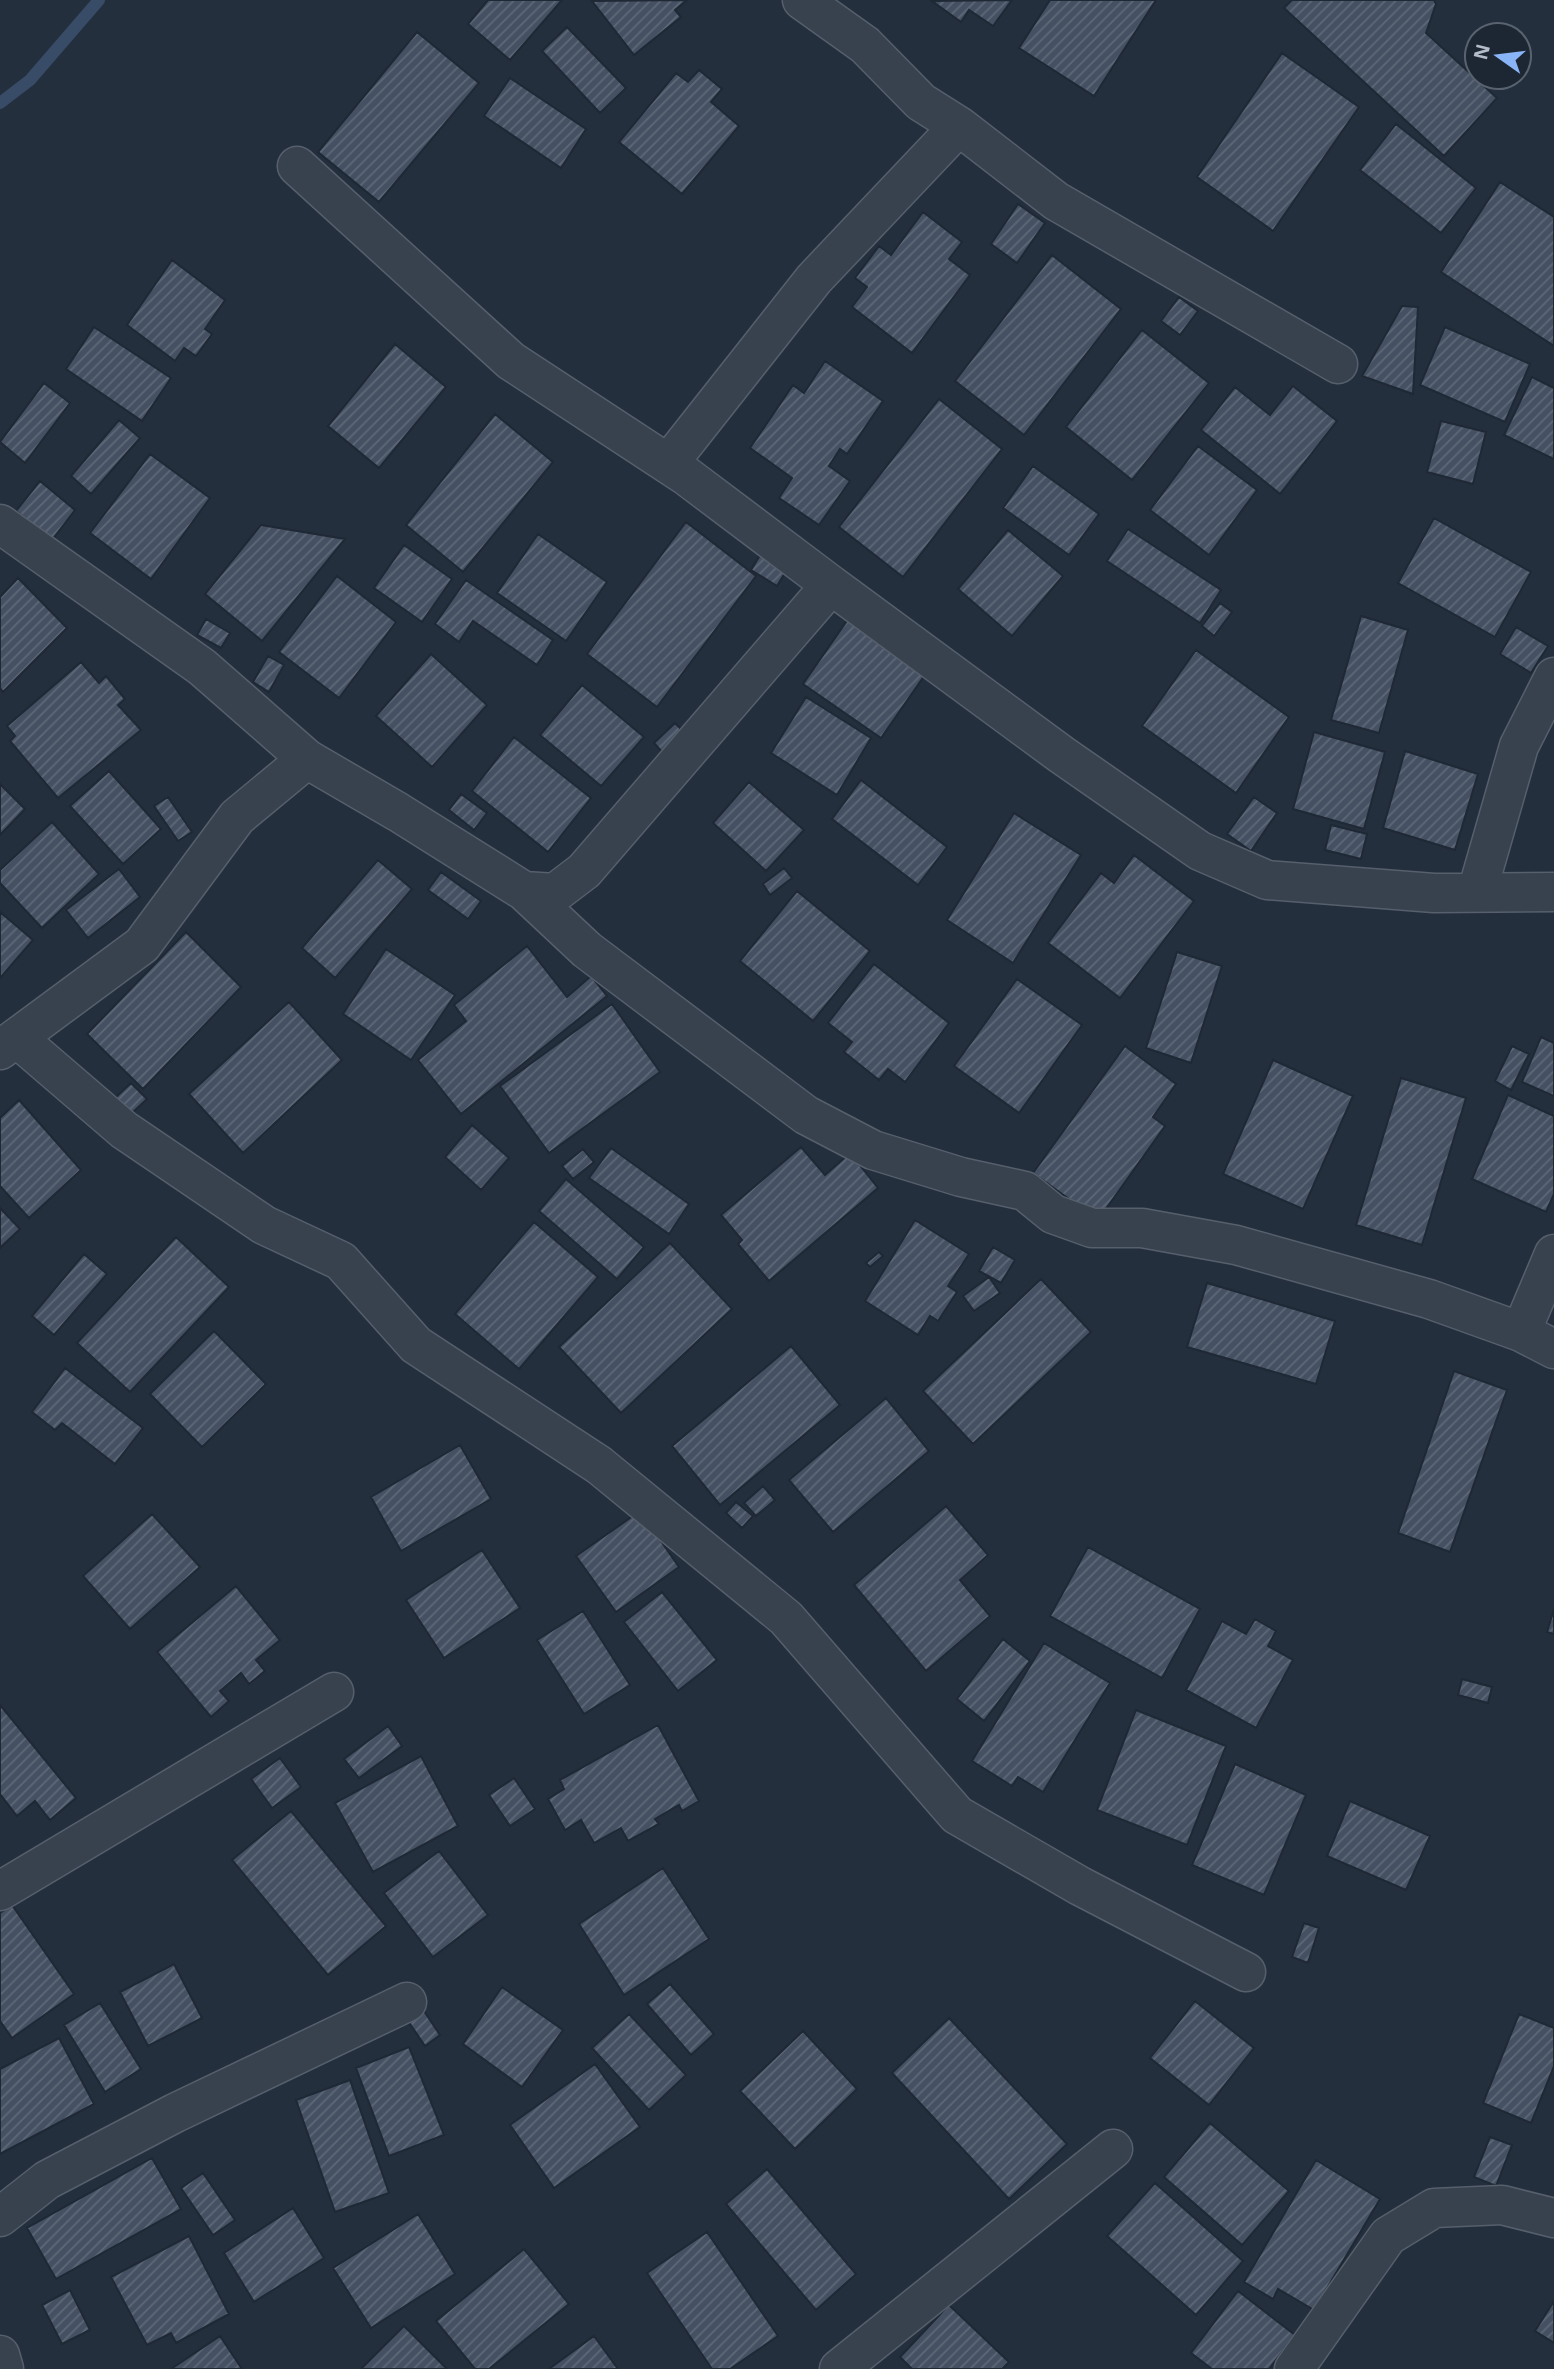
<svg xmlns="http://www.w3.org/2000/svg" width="1554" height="2369" font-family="'Open Sans',sans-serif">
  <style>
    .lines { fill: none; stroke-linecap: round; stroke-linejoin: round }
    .stream { stroke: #394c67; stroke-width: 12 }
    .building { fill: url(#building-hatch); stroke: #1f2835; stroke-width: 2 }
    .minor-casing { stroke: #565f6c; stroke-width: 41 }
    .minor { stroke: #38414e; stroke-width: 38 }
  </style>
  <defs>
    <pattern id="building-hatch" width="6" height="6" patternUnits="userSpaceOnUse" patternTransform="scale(1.75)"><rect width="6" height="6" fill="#455162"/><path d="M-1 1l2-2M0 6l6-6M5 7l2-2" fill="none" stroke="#5d6877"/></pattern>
  </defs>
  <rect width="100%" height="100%" fill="#242f3e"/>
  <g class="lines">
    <path class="stream" d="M0,103L30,80L99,0"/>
  </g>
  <path class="building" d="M488,0H562L510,60L468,24Z
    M687,0L675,10L681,17L634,55L592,1Z
    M1012,0L993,26L969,10L961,22L932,1Z
    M1050,0H1156L1094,96L1019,48Z
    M1292,0H1434L1436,4L1426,33L1497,98L1444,156L1284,8Z
    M567,27L626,88L600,113L542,51Z
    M417,32L479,83L379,202L318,152Z
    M1282,53L1359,107L1273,231L1197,177Z
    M699,70L722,89L711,102L739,126L682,194L619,142L676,73L688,82Z
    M510,78L586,129L561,168L484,116Z
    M1396,124L1476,188L1441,233L1360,170Z
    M1500,182L1554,217V346L1441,272Z
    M1018,204L1045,223L1017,263L991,244Z
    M923,212L962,242L949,259L970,275L912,353L852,307L867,287L855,278L879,246L891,255Z
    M1052,255L1121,309L1024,435L955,381Z
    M172,260L225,300L205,329L212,334L196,356L184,348L175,361L127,325Z
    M1179,297L1198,311L1180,335L1161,321Z
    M1402,306L1418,307L1413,394L1362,376Z
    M94,327L171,378L142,421L66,369Z
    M1445,327L1530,364L1505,422L1420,385Z
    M1142,330L1209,383L1132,480L1066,427Z
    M395,344L446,387L379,468L328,426Z
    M825,361L883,401L847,454L840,449L829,466L850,481L819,525L779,498L792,478L750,448L793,385L804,393Z
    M1532,377L1554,388V459L1504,435Z
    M44,383L70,403L25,463L0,442Z
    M1293,386L1337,421L1280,494L1201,430L1235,387L1270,415Z
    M939,399L1002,449L903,577L839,527Z
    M495,414L553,462L463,572L406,525Z
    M119,420L140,438L91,494L71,476Z
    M1441,421L1486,432L1473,484L1427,472Z
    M1198,446L1257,490L1209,555L1150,510Z
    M150,454L210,498L151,579L90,533Z
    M1033,466L1099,514L1069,555L1003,508Z
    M40,481L75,510L52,540L16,511Z
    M1434,518L1531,572L1495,637L1398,583Z
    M686,522L756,576L657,707L587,654Z
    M261,525L345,539L262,641L205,594Z
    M1128,529L1221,590L1200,623L1107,561Z
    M1008,530L1063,576L1012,636L958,589Z
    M538,534L607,582L566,641L497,593Z
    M404,545L452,579L422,622L374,588Z
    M765,547L791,563L777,586L751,570Z
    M337,576L396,622L339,698L279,652Z
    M18,578L67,628L3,692L0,688V597Z
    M466,580L553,640L537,665L473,621L459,642L435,624Z
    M1220,603L1232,612L1214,636L1202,626Z
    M851,615L929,669L881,738L803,684Z
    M1361,616L1408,630L1379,733L1331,720Z
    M206,619L230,633L221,648L197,635Z
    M1516,627L1548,646L1531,673L1500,654Z
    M1196,650L1289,717L1236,793L1142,726Z
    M431,654L487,705L432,767L376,716Z
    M268,656L284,665L269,692L253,682Z
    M81,662L99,683L106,676L125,699L118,705L141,730L58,798L10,741L15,736L7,726Z
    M582,685L644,737L601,786L540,735Z
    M806,697L871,738L837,795L771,753Z
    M675,723L685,733L663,753L654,743Z
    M1314,732L1385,752L1364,829L1293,809Z
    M514,737L591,798L548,852L472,791Z
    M1405,751L1478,774L1455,850L1383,828Z
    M109,771L161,829L123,864L70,806Z
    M861,780L947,847L918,885L832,819Z
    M749,782L804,830L766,871L713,823Z
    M0,784L25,809L0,835Z
    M461,794L487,813L474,830L449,810Z
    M168,797L192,832L178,841L154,806Z
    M1254,797L1277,813L1251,851L1227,834Z
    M1014,813L1081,855L1013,963L947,920Z
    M52,822L99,874L42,928L0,883V870Z
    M1331,825L1367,834L1361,859L1325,850Z
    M1134,855L1194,901L1120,998L1048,943L1101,873L1114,883Z
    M378,860L412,889L335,978L302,948Z
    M784,868L792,878L770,895L763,884Z
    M119,869L140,897L88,938L66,910Z
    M441,872L481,901L468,919L428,890Z
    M797,891L870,951L813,1021L740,961Z
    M0,912L33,940L0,978Z
    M186,932L241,987L143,1089L87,1034Z
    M527,946L567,997L591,976L607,996L461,1114L418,1060L466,1021L454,1005Z
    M386,949L455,995L411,1060L343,1014Z
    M1177,952L1222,966L1191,1063L1146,1048Z
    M874,964L949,1023L905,1082L888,1069L879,1080L844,1052L852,1042L828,1023Z
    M1017,979L1082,1025L1019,1113L954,1066Z
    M289,1002L342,1060L243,1153L189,1094Z
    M612,1004L660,1072L549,1153L500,1086Z
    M1541,1037L1554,1043V1096L1522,1082Z
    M1125,1046L1176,1084L1153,1117L1165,1126L1098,1220L1033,1173Z
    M1512,1046L1529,1054L1511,1090L1495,1081Z
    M1273,1060L1353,1096L1303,1209L1223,1174Z
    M1401,1078L1466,1098L1422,1245L1356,1225Z
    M131,1083L147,1099L130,1115L115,1098Z
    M1508,1095L1554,1116V1194L1546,1212L1472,1179Z
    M19,1100L81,1170L29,1218L0,1186V1118Z
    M472,1125L509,1158L481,1190L445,1157Z
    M801,1147L825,1175L850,1153L878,1188L769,1281L738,1244L742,1240L721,1215Z
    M611,1148L689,1204L669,1234L589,1178Z
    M583,1149L594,1162L573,1179L562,1166Z
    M566,1179L644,1247L617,1279L539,1211Z
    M0,1208L20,1229L0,1248Z
    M915,1220L969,1254L948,1286L957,1292L938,1321L930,1316L918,1335L865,1301Z
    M534,1222L598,1277L519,1369L455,1314Z
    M176,1237L229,1287L130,1392L77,1343Z
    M670,1243L732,1309L621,1413L559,1347Z
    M993,1247L1015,1260L1001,1283L979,1271Z
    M879,1252L883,1256L870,1267L866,1263Z
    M84,1254L107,1274L54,1335L32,1316Z
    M989,1277L1000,1293L974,1311L963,1296Z
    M1041,1279L1091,1332L973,1444L923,1391Z
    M1207,1283L1335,1321L1316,1384L1187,1347Z
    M214,1331L266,1384L202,1447L150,1394Z
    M791,1346L840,1405L720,1505L672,1446Z
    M65,1368L143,1428L115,1464L62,1423L55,1430L32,1412Z
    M1454,1371L1507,1390L1450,1552L1398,1533Z
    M886,1398L929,1451L833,1532L789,1480Z
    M460,1445L491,1499L401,1551L371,1497Z
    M763,1486L775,1500L756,1516L744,1503Z
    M736,1502L753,1516L742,1528L726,1513Z
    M946,1506L988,1555L960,1580L990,1616L926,1671L854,1585Z
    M640,1511L679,1567L616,1612L576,1556Z
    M152,1514L200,1567L130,1629L83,1576Z
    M1088,1547L1200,1609L1162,1678L1050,1616Z
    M482,1550L520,1608L444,1658L406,1600Z
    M236,1586L280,1640L256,1660L265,1671L249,1684L241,1673L220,1691L229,1701L211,1717L157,1652Z
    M662,1592L717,1660L678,1691L624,1622Z
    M1554,1609V1634L1547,1632Z
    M583,1611L630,1685L584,1714L537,1640Z
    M1255,1619L1276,1631L1268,1646L1293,1660L1256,1728L1186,1690L1222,1621L1246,1634Z
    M1003,1639L1030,1661L984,1721L957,1699Z
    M1044,1643L1110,1683L1043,1792L1018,1777L1012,1786L972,1761Z
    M1462,1679L1492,1687L1488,1703L1458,1695Z
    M0,1705L76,1798L50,1820L35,1801L17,1816L0,1794Z
    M1136,1710L1226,1746L1187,1845L1097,1810Z
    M658,1725L699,1801L682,1811L679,1805L655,1819L659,1824L628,1841L621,1828L594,1843L581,1820L565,1830L548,1799L564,1789L560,1780Z
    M388,1726L402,1746L359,1778L344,1759Z
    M421,1756L458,1826L373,1872L335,1803Z
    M280,1758L301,1787L272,1808L251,1779Z
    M1235,1764L1306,1795L1264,1895L1192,1865Z
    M514,1778L535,1809L510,1826L489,1795Z
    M1350,1801L1430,1836L1406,1890L1327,1856Z
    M291,1811L386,1926L328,1975L232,1860Z
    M439,1851L488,1915L433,1957L384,1893Z
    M663,1868L709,1939L624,1995L579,1924Z
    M12,1905L74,1994L12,2038L0,2021V1913Z
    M1304,1923L1319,1928L1308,1963L1292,1957Z
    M174,1964L202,2018L148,2046L120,1992Z
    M670,1984L714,2034L691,2055L647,2004Z
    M502,1987L563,2030L522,2087L463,2044Z
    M1195,2001L1254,2048L1209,2105L1150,2058Z
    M100,2003L141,2069L105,2092L64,2025Z
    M424,2011L440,2035L425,2046L408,2021Z
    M629,2014L686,2075L649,2110L592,2048Z
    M1519,2014L1554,2028V2066L1531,2123L1483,2103Z
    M949,2018L1067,2144L1009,2199L892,2073Z
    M803,2031L857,2089L795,2149L740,2091Z
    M59,2038L94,2104L0,2154V2069Z
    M409,2047L444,2135L389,2156L356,2068Z
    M595,2064L640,2127L554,2188L510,2125Z
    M350,2080L389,2193L335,2212L296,2100Z
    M1210,2123L1289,2191L1242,2245L1164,2177Z
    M1490,2137L1512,2145L1496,2186L1474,2177Z
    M152,2158L181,2209L56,2279L27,2228Z
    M1316,2160L1380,2199L1314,2310L1278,2289L1273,2299L1244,2282Z
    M767,2169L856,2274L816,2310L726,2204Z
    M203,2173L235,2220L213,2235L181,2188Z
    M1155,2183L1243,2261L1196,2315L1107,2236Z
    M293,2208L324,2258L254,2302L224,2253Z
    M418,2214L455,2274L371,2328L333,2268Z
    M707,2232L778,2336L730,2369H712L647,2273Z
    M189,2236L229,2314L176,2343L171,2333L147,2345L111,2277Z
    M524,2249L569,2304L489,2369H475L436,2321Z
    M70,2290L90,2330L62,2344L42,2305Z
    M1238,2291L1295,2335L1269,2369H1212L1191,2353Z
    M1554,2301V2343L1535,2331Z
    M949,2305L1009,2362L1002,2369H912L900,2357Z
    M404,2326L447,2369H361Z
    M220,2336L242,2369H171Z
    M594,2336L618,2369H549Z"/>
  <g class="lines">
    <g class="minor-casing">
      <path id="minor" d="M802,0L865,45L921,102L959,126
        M297,166L511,361L685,475L831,585
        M668,464L814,279L959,126L1056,201L1338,364
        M0,524L202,667L307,759
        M524,891L587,950L806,1115L873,1150L961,1177L1025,1191L1053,1214L1092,1228H1142L1236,1245L1429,1299L1521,1332L1554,1349
        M1477,892L1519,746L1554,677
        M17,1038L124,1130L264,1225L341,1261L416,1345L599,1465L786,1618L957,1815L1080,1886L1246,1972
        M0,1050L142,945L237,817L307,759L398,812L524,891L555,893L584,871L831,585L1062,755L1200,851L1267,880L1434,893L1554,892
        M1521,1332L1554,1254
        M0,1891L334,1692
        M0,2217L47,2180L175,2113L407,2002
        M0,2355L4,2369
        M839,2369L1113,2149
        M1294,2369L1388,2236L1434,2208L1502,2205L1554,2218"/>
    </g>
    <use href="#minor" class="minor"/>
  </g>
  <g transform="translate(1498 56) rotate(284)"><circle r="33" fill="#1d2633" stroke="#59626f" stroke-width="2"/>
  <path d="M0-5L12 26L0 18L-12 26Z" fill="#8ab4f8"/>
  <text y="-10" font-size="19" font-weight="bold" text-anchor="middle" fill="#b4bcc9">N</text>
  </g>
</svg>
